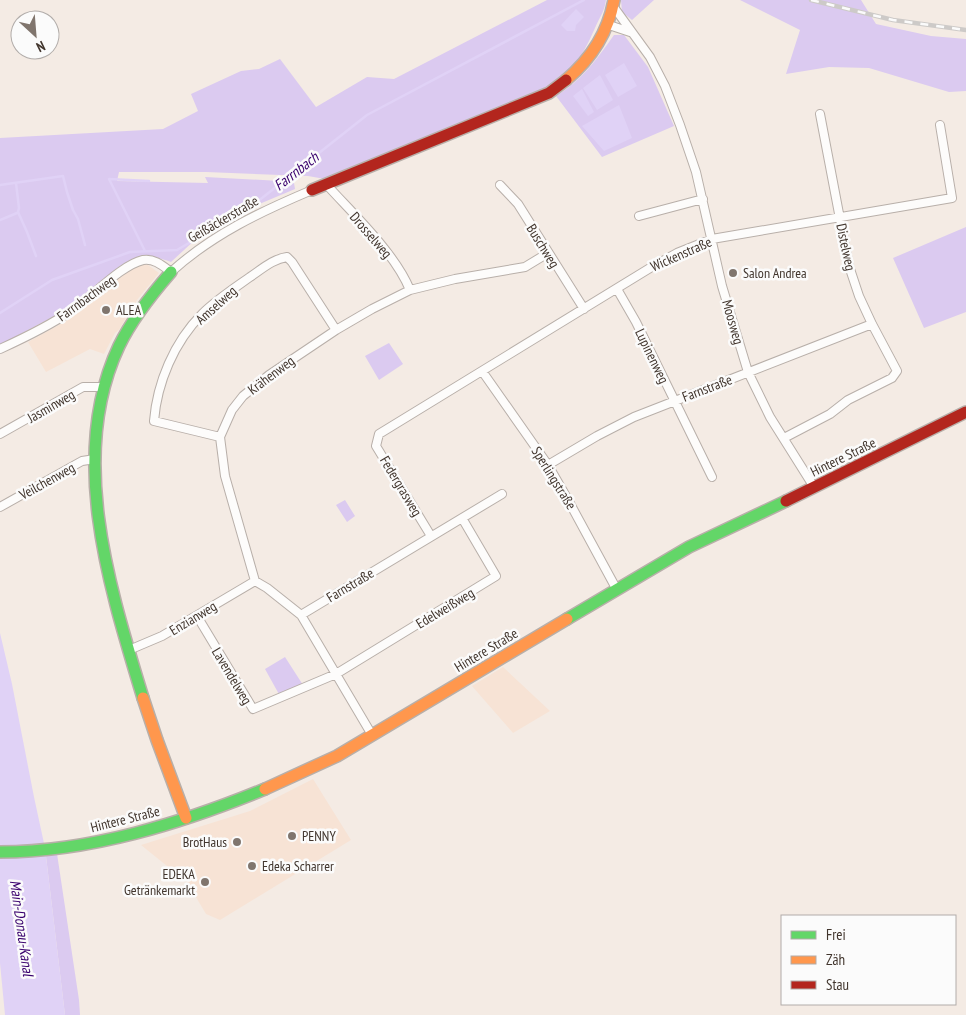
<svg xmlns="http://www.w3.org/2000/svg" width="966" height="1015" font-family="'PT Sans Narrow',sans-serif">
  <style>
    .built { fill: #f7e3d5 }
    .green { fill: #dbcaf0 }
    .water { fill: #e0d2f6 }
    .lines { fill: none; stroke-linecap: round; stroke-linejoin: round }
    .stream { stroke: #e0d2f6; stroke-width: 2.5 }
    .street-casing { stroke: #b8afa9; stroke-width: 10 }
    .fast-casing { stroke: #b8afa9; stroke-width: 14 }
    .slow-casing { stroke: #b8afa9; stroke-width: 14 }
    .jam-casing { stroke: #b8afa9; stroke-width: 14 }
    .street { stroke: #fdfcfb; stroke-width: 8 }
    .fast { stroke: #63d668; stroke-width: 11 }
    .slow { stroke: #ff974d; stroke-width: 11 }
    .jam { stroke: #b3261e; stroke-width: 11 }
    .rail-casing { stroke: #cdcac8; stroke-width: 4.5 }
    .rail { stroke: #fbfbfb; stroke-width: 2.5; stroke-dasharray: 8; stroke-linecap: butt }
    .poi-dot { fill: #80756d; stroke: #fbfbfb; stroke-width: 2 }
    .labels { text-anchor: middle; dominant-baseline: central; stroke-width: 5; stroke-linejoin: round; paint-order: stroke }
    .street-label { font-size: 14px; fill: #41352d; stroke: #fbfbfb }
    .poi-label { font-size: 14px; fill: #41352d; stroke: #fbfbfb; text-anchor: start }
    .water-label { font-size: 15px; font-style: italic; fill: #39006d; stroke: #fbfbfb }
  </style>
  <rect width="100%" height="100%" fill="#f4ebe4"/>
  <path class="built" d="M137,265H148L159,273L137,300L119,330L115,333L104,354L90,349L46,372L28,342L70,319L115,281Z
    M503,667L550,711L513,733L472,686Z
    M313,779L351,840L220,920L206,914L187,882L141,845L250,811Z"/>
  <path class="green" d="M547,0H606C604,13 600,16 595,28C580,62 572,71 541,92L325,179L308,176L206,172H119L117,181L208,183L205,177L280,181L294,183L295,189L238,213L197,238L171,262C147,254 142,253 120,266L60,313L0,345V138L163,129L198,111L191,94L241,71L259,69L280,59L316,107L367,77L394,79Z
    M621,0H654L632,20L622,12Z
    M740,0H861L876,24L931,36L966,39V91L949,92L869,68L829,67L786,74L800,30Z
    M614,35H624L648,67L674,126L602,157L556,96C581,81 597,59 614,35Z
    M966,227V312L924,328L893,258Z
    M389,343L403,364L379,380L365,356Z
    M345,500L355,516L347,522L336,505Z
    M285,657L303,685L280,696L265,669Z
    M56,847L79,1000L80,1015H65L45,848Z"/>
  <path class="water" d="M576,9L584,17L576,25L575,31H567L561,25Z
    M624,63L637,86L618,97L605,75Z
    M600,75L613,100L597,110L583,88Z
    M582,89L594,112L588,116L573,96Z
    M619,105L632,138L604,151L582,126Z
    M0,633L12,684L34,797L45,848L65,1015H5L0,963Z"/>
  <g class="lines">
    <path class="stream" d="M16,183L19,208L18,212L27,232L36,256
      M0,185L63,176L67,192L73,210L78,219L85,245
      M0,220L17,213
      M145,251L109,179L149,181
      M0,313L52,280L130,252L177,250L252,206L367,115L584,0"/>
    <g class="street-casing">
      <path id="street" d="M613,6L650,57L665,86L680,125L696,172L722,286L748,372L770,417L814,487
        M609,25L630,32
        M326,184C353,214 395,253 410,290
        M500,185L518,204L584,309
        M639,216L703,199
        M617,289L636,322L712,477
        M0,349C24,338 49,326 71,311C91,298 121,265 143,260C154,258 163,266 171,272C213,234 260,212 312,190
        M482,371L548,465L567,498L617,590
        M0,434L83,387H104
        M220,437L154,421C157,383 174,342 202,314C216,300 233,289 250,277C262,269 273,259 287,257L292,262L336,330
        M784,438L830,414L848,400L892,378L897,371L872,324L859,296L849,266L820,114
        M548,465L597,436L634,417L872,324
        M0,507L82,461L95,459
        M431,536L376,446L379,434L650,268L677,253L712,239L952,198L940,125
        M301,615L502,494
        M197,616L253,709L336,674L496,576L462,518
        M129,650L162,636L255,581
        M372,735L301,615L267,588L255,581L225,476L220,437L232,410L243,396L269,375L336,330L372,309L410,290L455,279L525,267L548,253"/>
    </g>
    <g class="fast-casing">
      <path id="fast" d="M567,619L689,547L786,501
        M143,698C110,589 67,456 119,346C132,319 151,295 171,272
        M0,852C90,852 182,823 265,789"/>
    </g>
    <g class="slow-casing">
      <path id="slow" d="M566,80C592,58 608,33 614,0
        M143,698L157,740L186,818
        M265,789L337,756L567,619"/>
    </g>
    <g class="jam-casing">
      <path id="jam" d="M312,190L549,93L566,80
        M786,501L966,412"/>
    </g>
    <use href="#street" class="street"/>
    <use href="#fast" class="fast"/>
    <use href="#slow" class="slow"/>
    <use href="#jam" class="jam"/>
    <g class="rail-casing">
      <path id="rail" d="M811,0L893,20L966,30"/>
    </g>
    <use href="#rail" class="rail"/>
  </g>
  <g class="poi-dot">
    <circle cx="733" cy="273" r="5"/>
    <circle cx="106" cy="310" r="5"/>
    <circle cx="292" cy="836" r="5"/>
    <circle cx="237" cy="842" r="5"/>
    <circle cx="252" cy="866" r="5"/>
    <circle cx="205" cy="882" r="5"/>
  </g>
  <g class="labels">
    <g class="street-label">
      <text transform="translate(223 219) rotate(-30)">Geißäckerstraße</text>
      <text transform="translate(371 235) rotate(49)">Drosselweg</text>
      <text transform="translate(543 246) rotate(58)">Buschweg</text>
      <text transform="translate(846 247) rotate(78)">Distelweg</text>
      <text transform="translate(681 254) rotate(-24)">Wickenstraße</text>
      <text transform="translate(86 298) rotate(-36)">Farrnbachweg</text>
      <text transform="translate(216 305) rotate(-42)">Amselweg</text>
      <text transform="translate(733 322) rotate(74)">Moosweg</text>
      <text transform="translate(652 356) rotate(64)">Lupinenweg</text>
      <text transform="translate(271 375) rotate(-37)">Krähenweg</text>
      <text transform="translate(707 388) rotate(-21)">Farnstraße</text>
      <text transform="translate(51 406) rotate(-30)">Jasminweg</text>
      <text transform="translate(843 457) rotate(-26)">Hintere Straße</text>
      <text transform="translate(554 478) rotate(58)">Sperlingstraße</text>
      <text transform="translate(47 481) rotate(-29)">Veilchenweg</text>
      <text transform="translate(401 486) rotate(59)">Federgrasweg</text>
      <text transform="translate(350 585) rotate(-31)">Farnstraße</text>
      <text transform="translate(445 608) rotate(-31)">Edelweißweg</text>
      <text transform="translate(193 618) rotate(-31)">Enzianweg</text>
      <text transform="translate(486 650) rotate(-31)">Hintere Straße</text>
      <text transform="translate(232 676) rotate(59)">Lavendelweg</text>
      <text transform="translate(125 819) rotate(-14)">Hintere Straße</text>
    </g>
    <g class="poi-label">
      <text x="743" y="273">Salon Andrea</text>
      <text x="116" y="310">ALEA</text>
      <text x="302" y="836">PENNY</text>
      <text x="227" y="842" text-anchor="end">BrotHaus</text>
      <text x="262" y="866">Edeka Scharrer</text>
      <text x="195" y="874" text-anchor="end">EDEKA<tspan x="195" dy="16">Getränkemarkt</tspan></text>
    </g>
    <g class="water-label">
      <text transform="translate(296 171) rotate(-38)">Farrnbach</text>
      <text transform="translate(22 928) rotate(82)">Main-Donau-Kanal</text>
    </g>
  </g>
  <rect x="781" y="915" width="175" height="90" fill="#fbfbfb" stroke="#b1aca9"/>
  <rect x="791" y="931" width="25" height="8" fill="#63d668" stroke="#b1aca9"/>
  <text x="826" y="940" font-size="15" fill="#41352d">Frei</text>
  <rect x="791" y="956" width="25" height="8" fill="#ff974d" stroke="#b1aca9"/>
  <text x="826" y="965" font-size="15" fill="#41352d">Zäh</text>
  <rect x="791" y="981" width="25" height="8" fill="#b3261e" stroke="#b1aca9"/>
  <text x="826" y="990" font-size="15" fill="#41352d">Stau</text>
  <g transform="translate(35 35) rotate(154)"><circle r="24" fill="#fbfbfb" stroke="#b1aca9"/>
  <path d="M0-4L9 19L0 12L-9 19Z" fill="#80756d"/>
  <text y="-8" font-size="14" font-weight="bold" text-anchor="middle" fill="#41352d">N</text>
  </g>
</svg>
